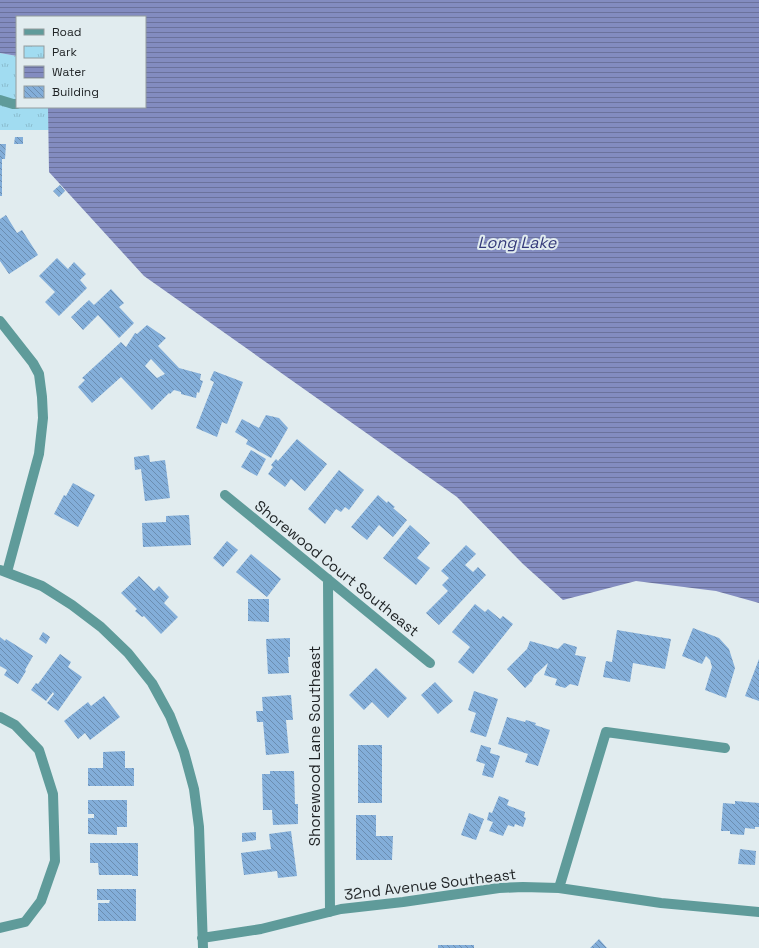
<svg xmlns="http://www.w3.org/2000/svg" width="759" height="948" font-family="'Space Grotesk',sans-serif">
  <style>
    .park { fill: url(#park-tufts) }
    .water { fill: url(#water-rules) }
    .building { fill: url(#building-back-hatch); fill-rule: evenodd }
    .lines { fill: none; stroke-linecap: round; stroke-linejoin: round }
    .minor { stroke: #5f9b9a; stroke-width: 10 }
    .labels { text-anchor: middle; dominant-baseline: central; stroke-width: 4; stroke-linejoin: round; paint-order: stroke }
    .street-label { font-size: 15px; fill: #1f2325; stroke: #e1ecef }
    .water-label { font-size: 16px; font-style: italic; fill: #343a7a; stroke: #e1ecef }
  </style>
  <defs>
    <pattern id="park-tufts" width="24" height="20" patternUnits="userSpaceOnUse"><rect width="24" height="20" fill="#a1dcf1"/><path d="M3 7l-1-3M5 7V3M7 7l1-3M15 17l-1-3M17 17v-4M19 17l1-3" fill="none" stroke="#8abcce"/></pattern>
    <pattern id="water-rules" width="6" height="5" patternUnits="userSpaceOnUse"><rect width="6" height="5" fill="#838cc0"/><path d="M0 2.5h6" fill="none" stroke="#6b729c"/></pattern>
    <pattern id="building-back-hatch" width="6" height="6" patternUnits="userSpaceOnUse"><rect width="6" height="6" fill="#83aed9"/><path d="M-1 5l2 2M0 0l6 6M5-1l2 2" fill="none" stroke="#6b8db0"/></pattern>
  </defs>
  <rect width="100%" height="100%" fill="#e1ecef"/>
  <path class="park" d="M0,53L17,56V107H48L49,130H0Z"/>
  <path class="water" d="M0,0H759V603L716,591L636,581L563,600L523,564L457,497L144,276L49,172L48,107H145V17H17V56L0,53Z"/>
  <path class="building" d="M15,137H23V144H14Z
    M0,144H6L5,159H2V196H0Z
    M60,185L65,191L59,197L53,191Z
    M6,215L17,233L22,230L38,255L9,274L0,261V219Z
    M57,258L68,269L74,262L86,274L80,280L87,288L59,316L45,302L55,292L39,276Z
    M111,289L124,303L119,307L134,323L119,338L98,315L83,330L71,317L89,300L94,305Z
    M147,325L166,338L158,346L179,368L201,374L200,380L203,381L199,393L197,392L196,398L181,394V392L174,390L170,394L169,393L152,410L121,377L92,403L78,387L85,380L82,378L121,342L126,347L135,333L137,334ZM151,359L165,374L157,378L145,366Z
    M214,371L243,382L227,424L222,422L217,437L196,428L214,382L210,380Z
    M266,415L279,418L288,428L271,458L246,444L248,440L235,432L242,419L259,428Z
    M297,439L327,464L305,491L291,479L285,487L268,474L273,467L271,465L276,459L278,461Z
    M251,450L266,459L257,476L241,467Z
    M149,455L150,462L165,460L170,498L145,501L141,469L135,470L134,457Z
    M339,470L364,490L349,510L345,507L341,512L336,509L325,524L308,509Z
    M73,483L95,495L78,527L54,514L64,495L66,496Z
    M378,495L387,503L388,501L395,507L393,508L407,520L393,537L379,525L367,540L351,527Z
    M187,515H189L191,545L143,547L142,523L166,522V516Z
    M410,525L430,543L417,558L430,568L416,585L383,558Z
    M227,541L238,550L223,567L213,558Z
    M466,545L476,554L465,565L473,572L478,567L486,575L439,625L426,613L448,591L442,585L449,578L441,571Z
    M251,554L281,579L267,597L236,572Z
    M139,576L154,591L159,586L169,597L164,603L178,617L161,634L144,616L142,617L135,611L137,609L121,593Z
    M248,599H269V622L248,621Z
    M475,604L485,612L488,609L500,619L503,616L513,624L473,674L458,662L470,647L452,632Z
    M693,628L719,638L729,649L735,668L726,698L705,690L712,667L710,660L706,656L702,664L682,656Z
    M617,630L671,639L665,669L633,663L630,682L603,677L606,661L612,662Z
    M43,632L50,637L46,644L39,639Z
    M0,637L5,641L6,639L33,656L25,670L26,671L18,684L4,675L7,670L0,666Z
    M290,638V657H288L289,673L268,674L266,639Z
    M530,641L558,649L564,643L577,647L575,655L586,657L578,686L570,684L565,688L555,685L557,679L544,675L548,663L534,676L532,681L525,688L507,669L527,649Z
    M60,654L71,662L68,667L82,677L58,711L47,703L54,694L53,692L46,701L31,690L36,683L38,684Z
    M759,659V701L745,696Z
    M376,668L407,698L388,718L372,702L364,710L349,695Z
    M435,682L453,701L438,714L421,695Z
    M474,691L498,699L486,737L470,732L476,713L468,710Z
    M291,695L293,720H286L289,753L266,755L263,722H257L256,711H263L262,697Z
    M104,696L120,717L90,740L85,733L78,739L64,721L88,702L91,706Z
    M507,717L525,722L526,720L536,723L535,725L550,730L538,766L525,762L528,754L498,744Z
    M358,745H382V803H358Z
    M481,745L491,748L490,753L500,756L493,778L482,775L485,764L476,761Z
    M125,751V768H134V786H88V768H103V752Z
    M270,771H294L295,804H298V824L273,825L272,810H263L262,774H270Z
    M499,796L509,800L507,805L525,812L524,817L526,818L523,827L515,824L514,827L508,825L503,836L489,831L493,822L487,820L489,812L492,813Z
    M88,800H127V827H117V835L88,834V818H94V814H88Z
    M735,801L759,803V827H755V829L745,828L744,835L730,834V831H721L723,803L735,804Z
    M469,813L484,819L476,840L461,835Z
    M356,815H376V836H393L392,860H356Z
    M291,831L297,876L278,878L277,871L244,875L241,853L271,849L269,834Z
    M256,832V840L242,842V833Z
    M90,843H138V876H132V875H99L98,863H90Z
    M740,849L756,851L755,865L738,864Z
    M97,889H136V921H98V903H109L110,900H97Z
    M599,939L607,948H590Z
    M438,945H474V948H438Z"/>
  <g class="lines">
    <path class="minor" d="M0,100L13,104H17
      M0,321L33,363L39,374L42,397L43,418L39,454L7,572
      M225,495L430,663
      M0,570L42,586L72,605L101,627L128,653L152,683L170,716L184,752L194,789L199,827L203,948
      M328,579L330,912
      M0,717L15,725L39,750L53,794L55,861L41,901L25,922L0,928
      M559,888L606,732L725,748
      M202,938L261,929L341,909L403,902L499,888L523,887L559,888L661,903L759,912"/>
  </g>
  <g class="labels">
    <g class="street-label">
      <text transform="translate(337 568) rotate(39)">Shorewood Court Southeast</text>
      <text transform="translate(314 746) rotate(-90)">Shorewood Lane Southeast</text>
      <text transform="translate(430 884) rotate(-7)">32nd Avenue Southeast</text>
    </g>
    <g class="water-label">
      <text x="517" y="242">Long Lake</text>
    </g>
  </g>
  <rect x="16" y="16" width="130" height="92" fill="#e1ecef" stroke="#939c9e"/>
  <rect x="24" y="29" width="20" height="6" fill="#5f9b9a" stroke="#939c9e"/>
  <text x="52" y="36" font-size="12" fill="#1f2325">Road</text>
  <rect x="24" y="46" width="20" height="12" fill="url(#park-tufts)" stroke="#939c9e"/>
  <text x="52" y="56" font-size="12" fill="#1f2325">Park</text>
  <rect x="24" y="66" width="20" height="12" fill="url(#water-rules)" stroke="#939c9e"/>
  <text x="52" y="76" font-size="12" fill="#1f2325">Water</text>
  <rect x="24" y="86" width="20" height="12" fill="url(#building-back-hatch)" stroke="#939c9e"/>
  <text x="52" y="96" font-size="12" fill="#1f2325">Building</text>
</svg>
